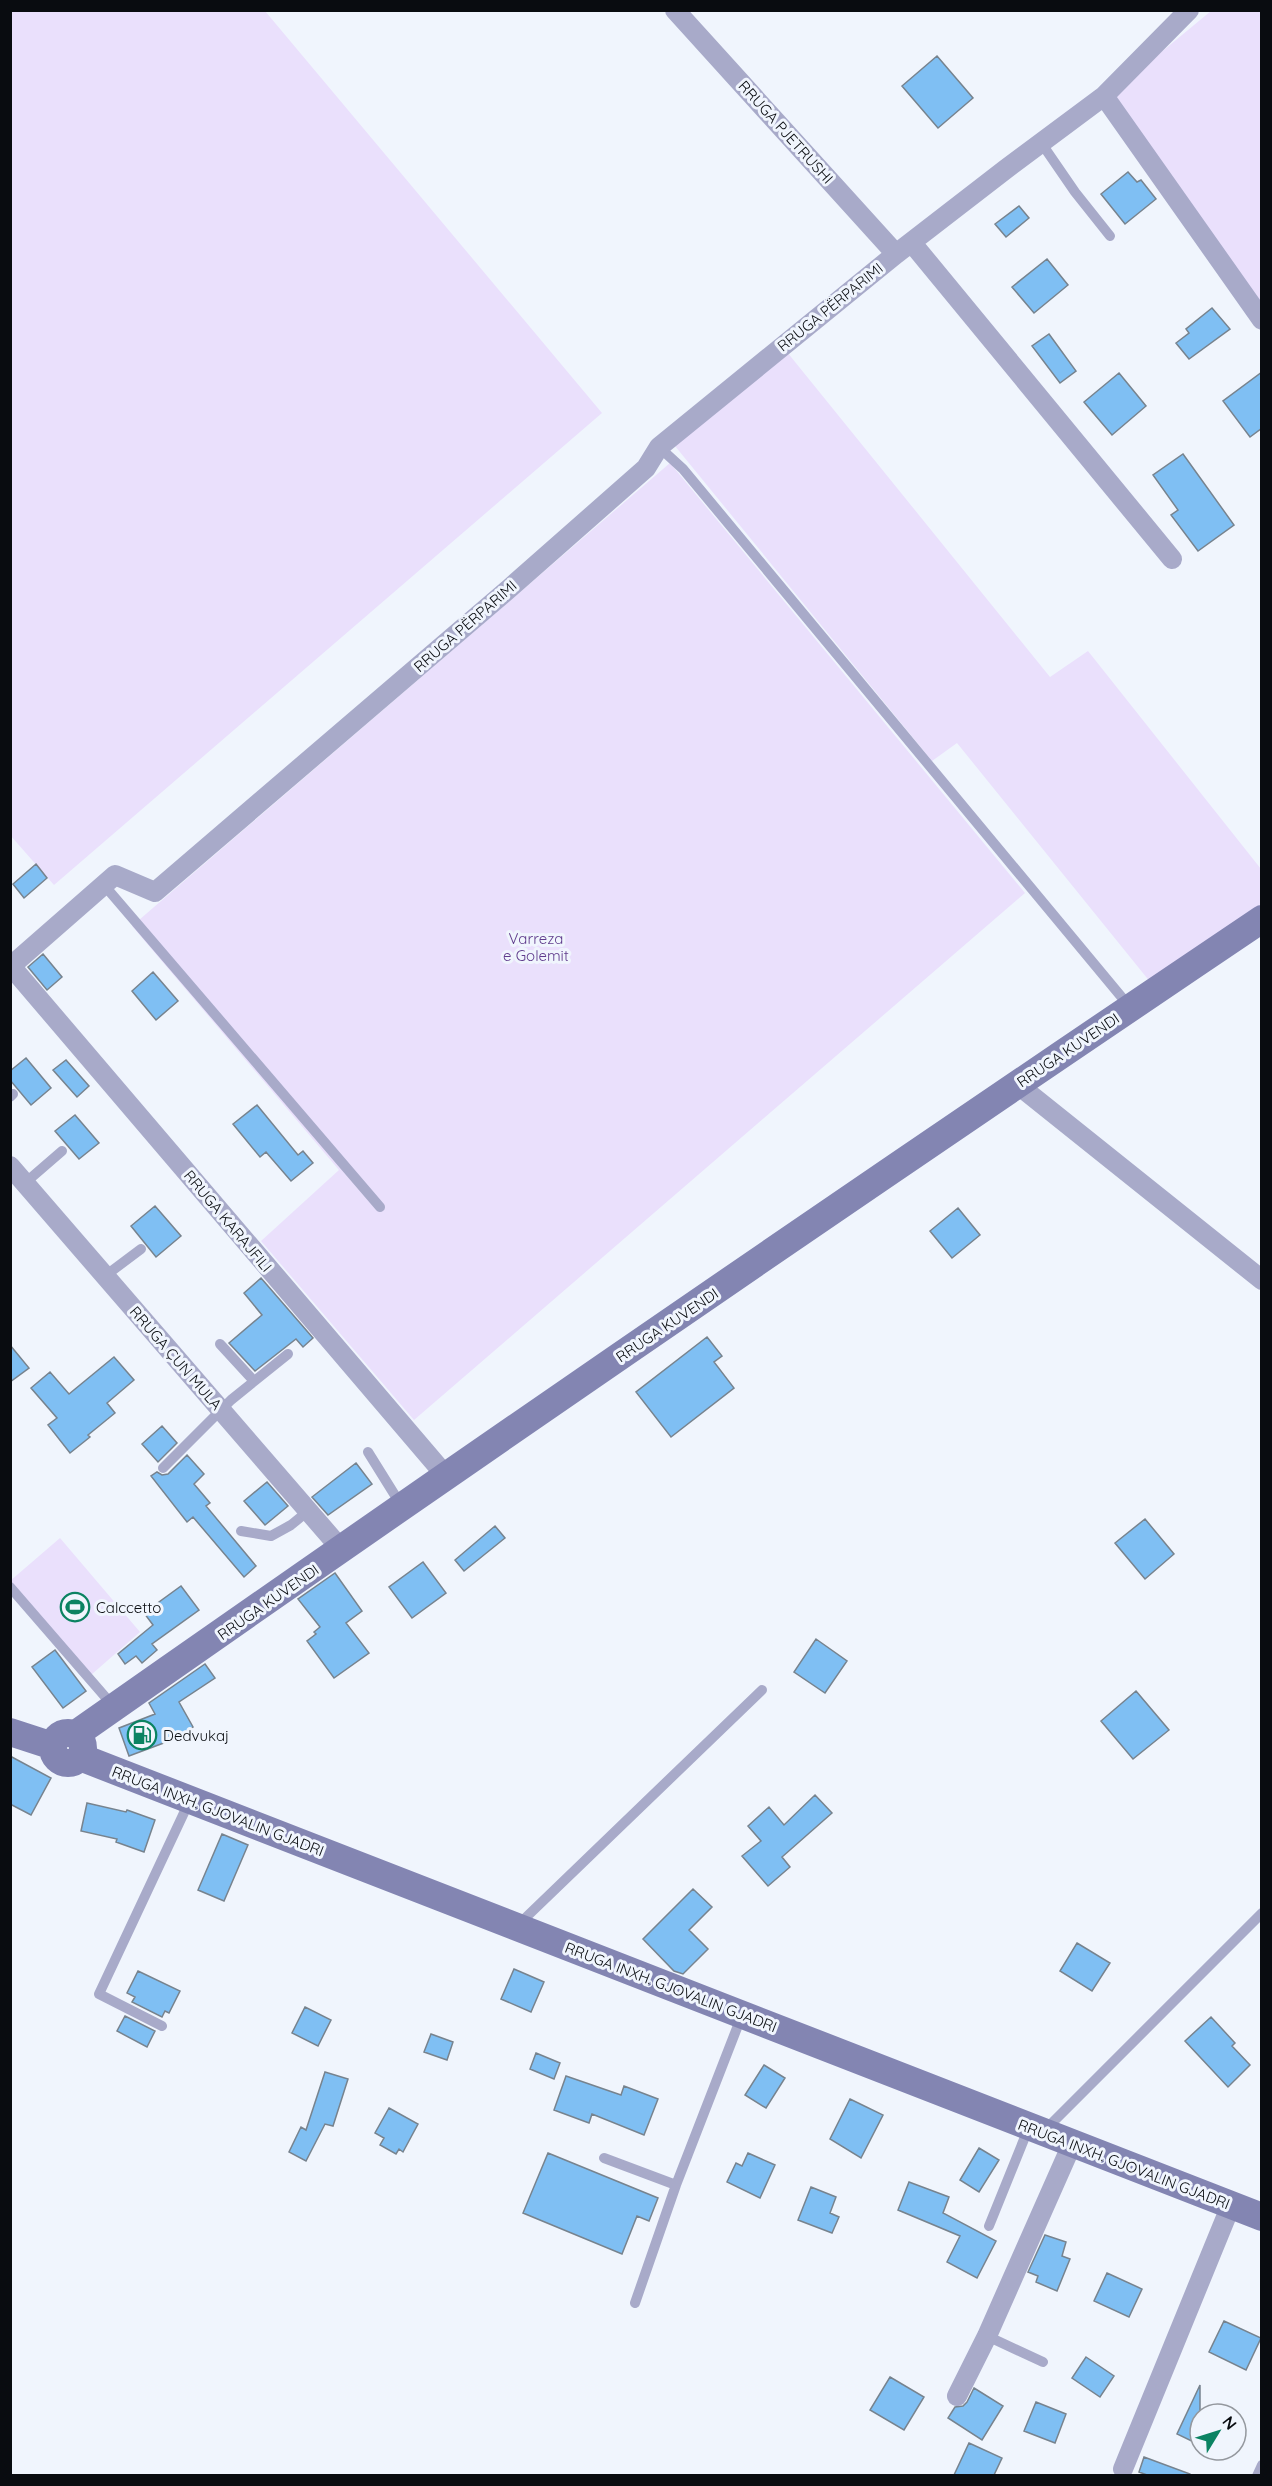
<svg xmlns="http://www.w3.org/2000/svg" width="1272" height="2486" font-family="Quicksand,sans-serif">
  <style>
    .green { fill: #eae0fc }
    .building { fill: #7fbff3; stroke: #77838e; stroke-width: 1.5 }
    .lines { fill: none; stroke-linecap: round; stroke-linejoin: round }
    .lane { stroke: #a8aac9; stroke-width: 10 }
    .street { stroke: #a8aac9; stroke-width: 20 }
    .secondary { stroke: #8385b2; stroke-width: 28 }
    .labels { text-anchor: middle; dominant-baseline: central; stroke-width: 6; stroke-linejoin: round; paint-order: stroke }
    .street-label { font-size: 15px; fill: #090c10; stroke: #f0f5fd }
    .park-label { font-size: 15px; fill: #5f3b8c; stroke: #f0f5fd }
    .poi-label { font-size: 15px; fill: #090c10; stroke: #f0f5fd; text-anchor: start }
  </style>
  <rect width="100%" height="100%" fill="#f0f5fd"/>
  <path class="green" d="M10,11H265L602,413L54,885L10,835Z
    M1211,11H1261V312L1113,92Z
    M787,352L1050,677L1088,651L1261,869V909L1151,983L957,743L932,761L675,446Z
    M670,463L1025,893L414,1420L261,1241L339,1170L132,926Z
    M60,1538L140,1632L91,1675L10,1581Z"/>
  <path class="building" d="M937,56L973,98L938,128L902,86Z
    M1128,172L1137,182L1141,180L1156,199L1125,224L1101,194Z
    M1019,206L1029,218L1006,237L995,224Z
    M1047,259L1068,285L1034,313L1012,287Z
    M1212,308L1230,329L1189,359L1176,343L1189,333L1186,329Z
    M1049,334L1076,371L1060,383L1032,346Z
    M1262,372V428L1250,437L1223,401Z
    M1119,373L1146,406L1112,435L1084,402Z
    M1183,454L1234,525L1198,551L1171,515L1178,510L1153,475Z
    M36,864L47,878L24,898L13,884Z
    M43,954L62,977L47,990L28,967Z
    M153,972L178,1001L156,1020L132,991Z
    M26,1058L51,1088L31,1105L10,1080V1071Z
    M66,1060L89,1086L77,1097L53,1070Z
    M257,1105L298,1155L303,1151L313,1163L291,1181L266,1152L260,1157L233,1124Z
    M75,1115L99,1143L79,1159L55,1131Z
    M155,1206L181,1236L156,1257L131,1226Z
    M958,1208L980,1235L952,1258L930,1231Z
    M261,1278L313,1338L303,1347L296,1339L255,1371L229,1343L262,1315L244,1293Z
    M707,1337L722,1356L714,1362L734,1388L671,1437L636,1392Z
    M10,1345L29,1368L10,1382Z
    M114,1357L134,1380L107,1403L115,1413L88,1435L90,1437L70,1453L48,1425L57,1418L31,1388L50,1372L69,1394Z
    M162,1426L177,1443L158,1462L142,1444Z
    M187,1455L204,1474L194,1484L210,1503L206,1506L256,1566L244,1577L193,1517L187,1522L151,1476L157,1472L162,1475L168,1474Z
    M356,1463L372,1484L328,1515L312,1497Z
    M267,1482L288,1506L265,1525L244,1501Z
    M1145,1519L1174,1554L1145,1579L1115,1543Z
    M495,1526L505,1538L464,1571L455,1560Z
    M423,1562L446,1593L412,1618L389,1587Z
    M335,1573L362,1611L346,1623L369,1653L334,1678L307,1641L316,1634L314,1632L320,1627L298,1599Z
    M181,1586L199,1610L152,1644L157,1650L142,1663L136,1656L125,1664L118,1654L153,1625L144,1613Z
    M816,1639L847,1661L825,1693L794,1672Z
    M55,1650L86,1691L63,1708L32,1667Z
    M205,1664L215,1678L179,1702L193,1727L177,1738L129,1756L119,1728L155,1714L149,1703Z
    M1136,1691L1169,1730L1133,1759L1101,1721Z
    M10,1756L51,1778L31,1815L10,1804Z
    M815,1795L832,1813L782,1857L790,1867L768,1886L742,1856L761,1841L748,1826L769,1807L784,1825Z
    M87,1803L126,1812L127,1810L155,1820L144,1852L116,1842L117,1839L81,1831Z
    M222,1834L248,1845L224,1901L198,1890Z
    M693,1889L712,1907L689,1930L708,1949L683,1974L674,1971L643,1939Z
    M1077,1943L1110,1963L1092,1991L1060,1971Z
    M514,1969L544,1982L531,2012L501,1999Z
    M138,1971L180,1991L169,2013L165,2011L162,2017L132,2002L135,1997L127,1993Z
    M305,2007L331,2020L318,2046L292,2033Z
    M125,2016L155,2031L147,2047L117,2031Z
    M1211,2017L1235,2043L1232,2046L1250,2065L1228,2087L1185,2041Z
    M431,2034L453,2042L447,2060L424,2052Z
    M536,2053L560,2063L554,2079L530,2069Z
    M764,2065L785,2078L766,2108L745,2095Z
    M325,2072L348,2079L333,2126L325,2124L306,2161L289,2152L301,2127L306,2130Z
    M566,2076L621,2095L624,2086L658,2099L644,2135L592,2114L589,2123L554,2110Z
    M850,2099L883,2115L861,2158L830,2139Z
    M389,2108L418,2124L403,2152L399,2149L396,2154L380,2145L384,2138L375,2133Z
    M979,2148L999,2160L979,2192L960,2180Z
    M548,2153L658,2198L649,2221L637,2216L622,2254L523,2213Z
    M748,2153L775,2165L760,2198L727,2182L736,2163L742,2166Z
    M909,2182L949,2197L943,2213L996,2241L977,2278L947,2262L960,2236L898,2210Z
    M811,2187L836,2197L830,2213L839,2217L832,2233L798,2220Z
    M1045,2235L1066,2242L1062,2256L1070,2259L1057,2291L1036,2282L1038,2276L1028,2272Z
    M1107,2273L1142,2289L1129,2317L1094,2301Z
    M1224,2321L1261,2338L1246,2370L1209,2352Z
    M1086,2357L1114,2376L1100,2397L1072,2378Z
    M890,2377L924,2397L904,2430L870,2410Z
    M1200,2385V2445L1177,2434Z
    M974,2388L1003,2406L982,2440L948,2418L955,2407L963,2406L967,2402Z
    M1036,2402L1066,2414L1055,2443L1024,2431Z
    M969,2443L1002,2458L994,2475H954Z
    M1144,2457L1190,2474V2475H1147L1139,2472Z"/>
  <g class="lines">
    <path class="lane" d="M1042,144L1075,192L1110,236
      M659,447L683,469L1129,1006
      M104,885L380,1207
      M10,1097L13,1094
      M25,1183L62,1151
      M105,1276L141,1249
      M220,1344L254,1381
      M368,1452L401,1505
      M163,1468L231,1400L288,1354
      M241,1531L271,1536L291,1525L308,1511
      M10,1587L114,1707
      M518,1925L762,1690
      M162,2026L99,1994L190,1800
      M1045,2130L1262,1913
      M604,2158L676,2185
      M989,2226L1029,2127
      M635,2303L676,2185L742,2015
      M987,2336L1043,2362
      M1257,2476L1262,2465"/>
    <path class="street" d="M675,10L896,254
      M1104,96L1262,320
      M912,243L1172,559
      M10,965L446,1476
      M11,966L115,875L155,892L511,587L646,468L659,447L896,254L1006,169L1104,96L1189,10
      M1017,1084L1262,1280
      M10,1166L342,1550
      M957,2396L987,2336L1072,2144
      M1123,2469L1231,2205"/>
    <path class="secondary" d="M10,1732L53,1746
      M53 1748a15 15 0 1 1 30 0a15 15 0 1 1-30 0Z
      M76,1734C468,1459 864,1187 1262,919
      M80,1757L1262,2217"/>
  </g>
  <defs>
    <g id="stadium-ring" transform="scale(1.5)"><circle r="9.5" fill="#f0f5fd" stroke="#0b8362" stroke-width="1.5"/><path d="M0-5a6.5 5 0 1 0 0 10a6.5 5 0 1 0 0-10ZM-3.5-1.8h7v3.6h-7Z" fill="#0b8362"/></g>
    <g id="fuel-ring" transform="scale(1.5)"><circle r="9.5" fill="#f0f5fd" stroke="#0b8362" stroke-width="1.5"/><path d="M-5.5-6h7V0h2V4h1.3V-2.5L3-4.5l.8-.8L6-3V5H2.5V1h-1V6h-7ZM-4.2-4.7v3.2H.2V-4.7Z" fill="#0b8362"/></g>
  </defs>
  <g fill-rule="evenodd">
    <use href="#stadium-ring" x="75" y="1607"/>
    <use href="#fuel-ring" x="142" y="1735"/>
  </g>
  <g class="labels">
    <g class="street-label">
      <text transform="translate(786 132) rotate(48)">RRUGA PJETRUSHI</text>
      <text transform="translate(830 307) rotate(-39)">RRUGA PËRPARIMI</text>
      <text transform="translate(465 626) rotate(-41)">RRUGA PËRPARIMI</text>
      <text transform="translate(1068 1050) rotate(-34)">RRUGA KUVENDI</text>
      <text transform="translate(228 1221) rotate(50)">RRUGA KARAJFILI</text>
      <text transform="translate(667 1325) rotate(-34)">RRUGA KUVENDI</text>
      <text transform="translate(176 1358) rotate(49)">RRUGA ÇUN MULA</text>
      <text transform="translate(268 1602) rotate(-35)">RRUGA KUVENDI</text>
      <text transform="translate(218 1811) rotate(21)">RRUGA INXH. GJOVALIN GJADRI</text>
      <text transform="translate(671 1987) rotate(21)">RRUGA INXH. GJOVALIN GJADRI</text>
      <text transform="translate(1124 2164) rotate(21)">RRUGA INXH. GJOVALIN GJADRI</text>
    </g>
    <g class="park-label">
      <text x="536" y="938">Varreza<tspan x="536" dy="17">e Golemit</tspan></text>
    </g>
    <g class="poi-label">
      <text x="96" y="1607">Calccetto</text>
      <text x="163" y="1735">Dedvukaj</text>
    </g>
  </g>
  <rect width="1272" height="2486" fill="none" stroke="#090c10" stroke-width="24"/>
  <g transform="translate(1218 2432) rotate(52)"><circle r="28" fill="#f0f5fd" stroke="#94989e" stroke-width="1.5"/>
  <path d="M0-4.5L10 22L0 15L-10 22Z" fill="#0b8362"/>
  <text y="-9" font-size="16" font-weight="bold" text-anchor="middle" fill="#090c10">N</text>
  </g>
</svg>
